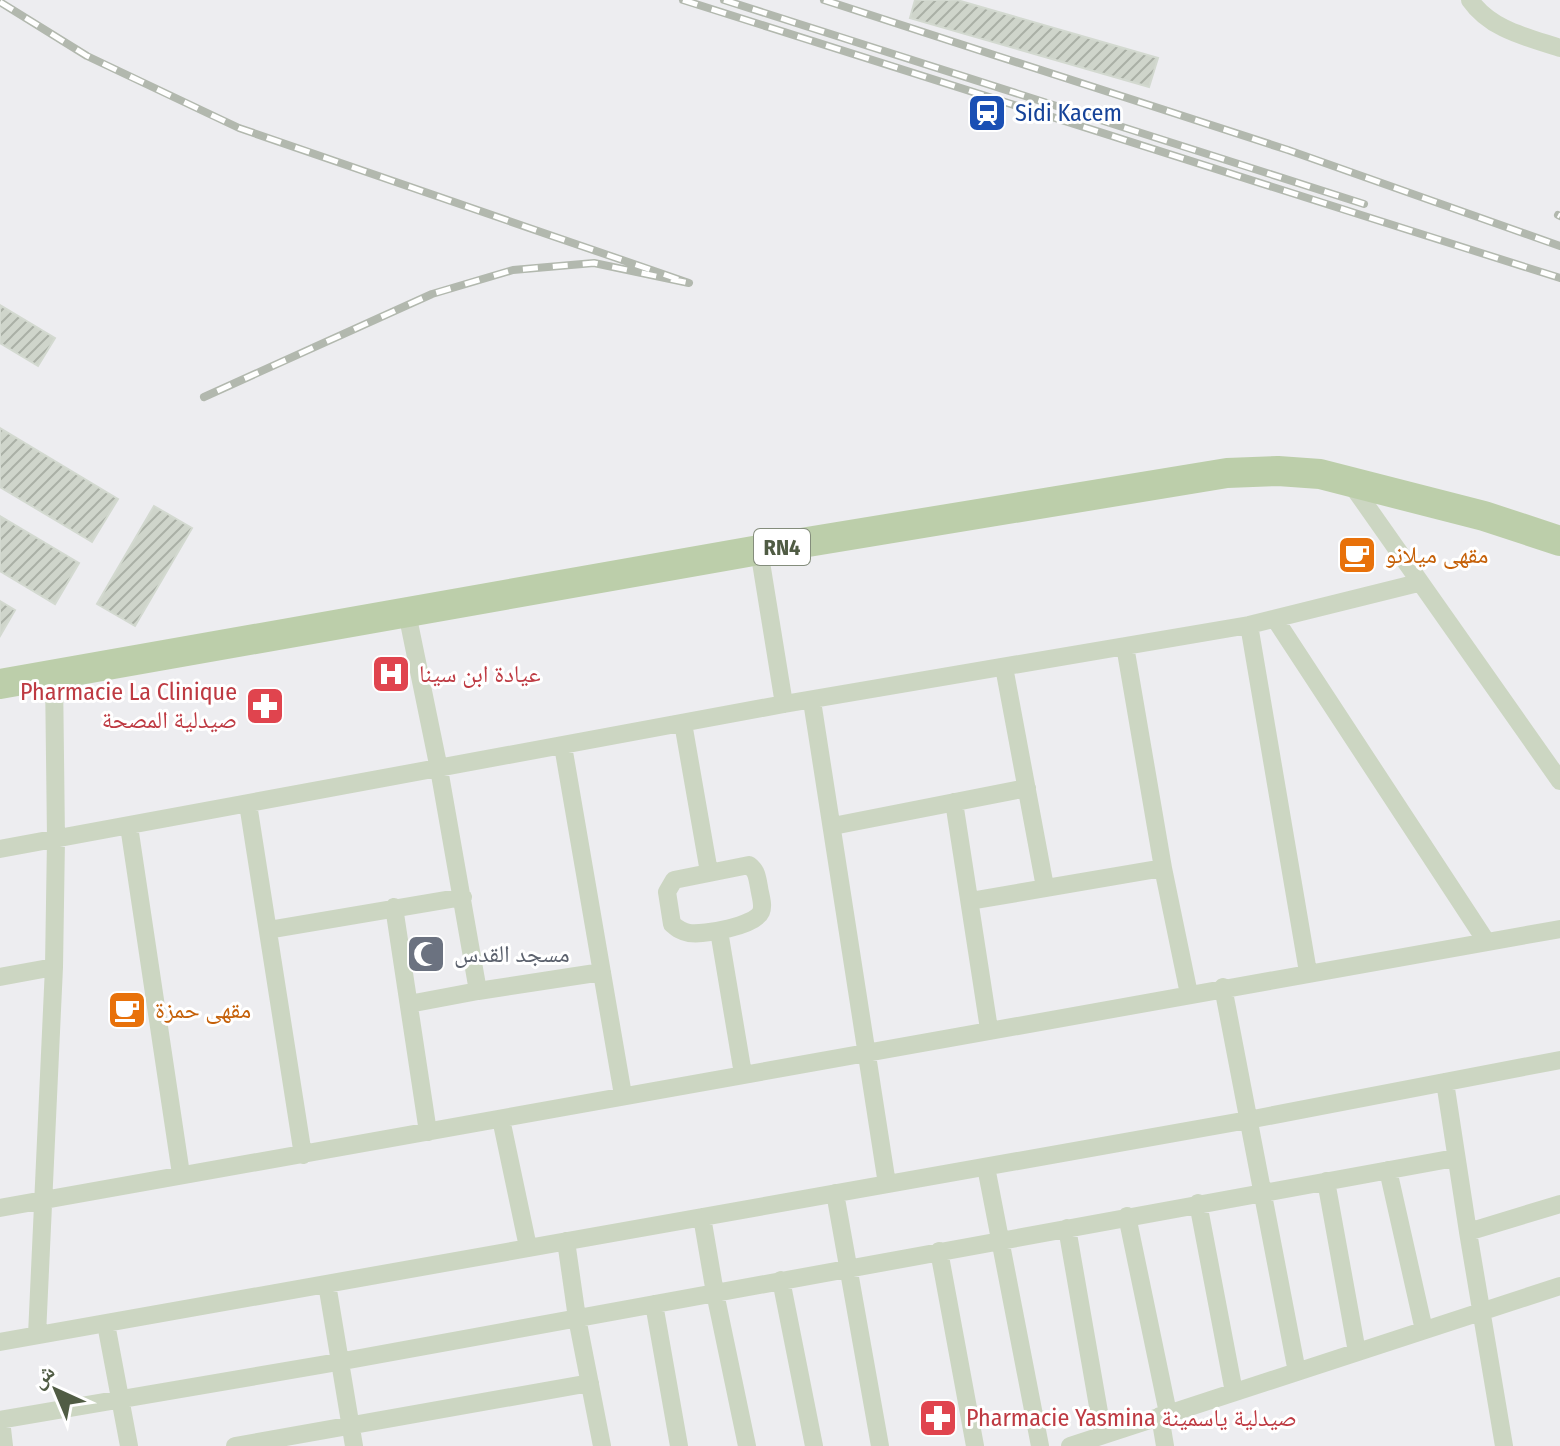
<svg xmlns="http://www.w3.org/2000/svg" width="1560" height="1446" font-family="'Fira Sans Condensed','Noto Naskh Arabic',sans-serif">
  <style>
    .building { fill: url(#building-hatch); stroke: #d3d9d0; stroke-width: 2 }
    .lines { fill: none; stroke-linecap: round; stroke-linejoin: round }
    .street { stroke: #ccd6c2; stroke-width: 18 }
    .primary { stroke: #bcceaa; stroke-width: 30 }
    .rail-casing { stroke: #b2b8ae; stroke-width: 8 }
    .rail { stroke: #fff; stroke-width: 5; stroke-dasharray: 15; stroke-linecap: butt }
    .labels { text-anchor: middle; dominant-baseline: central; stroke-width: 6; stroke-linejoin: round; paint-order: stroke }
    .shield { fill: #fff; stroke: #848d7c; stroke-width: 2 }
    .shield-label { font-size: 22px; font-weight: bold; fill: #505c44 }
    .transit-label { font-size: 24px; fill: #164399; stroke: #fff; text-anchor: start }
    .food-label { font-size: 24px; fill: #c56008; stroke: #fff; text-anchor: start }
    .health-label { font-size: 24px; fill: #be3a42; stroke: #fff; text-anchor: start }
    .worship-label { font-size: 24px; fill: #5b616d; stroke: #fff; text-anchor: start }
  </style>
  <defs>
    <pattern id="building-hatch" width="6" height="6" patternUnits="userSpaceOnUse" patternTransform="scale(2)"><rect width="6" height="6" fill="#cfd5cb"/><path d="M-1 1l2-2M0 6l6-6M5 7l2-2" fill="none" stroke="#aab0a6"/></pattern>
  </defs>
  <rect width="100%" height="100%" fill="#ededf0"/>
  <path class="building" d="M915,0H957L1158,58L1149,87L910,18Z
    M0,305L55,338L38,366L0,343Z
    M0,428L118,499L92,542L0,487Z
    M154,506L192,528L135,626L97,604Z
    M0,516L79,563L55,604L0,571Z
    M0,601L15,610L0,636Z"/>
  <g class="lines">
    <path class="street" d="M1470,0C1491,30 1527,37 1560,48
      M1349,481L1560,781
      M759,550L784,704
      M407,613L439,769L478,991L602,972
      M1275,619L1486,941
      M1249,625L1308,972
      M1125,646L1163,868L1189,994
      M1004,667L1045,887
      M812,701L887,1184
      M683,723L709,872
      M563,746L623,1095
      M954,802L989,1029
      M248,804L303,1155
      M129,826L181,1174
      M833,826L1027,788
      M0,849L784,704L1249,625L1418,583
      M749,865C757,871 757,877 759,887C760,895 764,905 761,912C755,926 704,935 689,933C682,932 678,929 672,924L667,892L674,880Z
      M970,901L1163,868
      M394,907L428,1132
      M268,930L463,897
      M719,931L743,1074
      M0,977L54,967
      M1223,987L1297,1372
      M409,1004L478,991
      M1445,1082L1468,1232L1560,1204
      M501,1119L528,1247
      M986,1167L1040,1446
      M1388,1170L1424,1330
      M1326,1181L1357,1352
      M835,1193L880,1446
      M1198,1203L1234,1392
      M0,1208L1560,929
      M1127,1216L1168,1413
      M702,1217L715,1293L747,1446
      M1067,1228L1103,1435
      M1468,1232L1504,1446
      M566,1241L577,1318L602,1446
      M939,1251L975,1446
      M781,1280L814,1446
      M327,1284L354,1446
      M654,1304L679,1446
      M106,1324L129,1446
      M37,1335L54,967L56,839L54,674
      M0,1342L1248,1120L1560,1060
      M1160,1416L1165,1446
      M0,1420L338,1362L1455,1158
      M1,1420L4,1446
      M235,1446L590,1383
      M1070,1446L1560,1286"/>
    <path class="primary" d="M0,684L759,550L1227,473L1278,471L1320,474L1484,516L1560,541"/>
    <g class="rail-casing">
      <path id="rail" d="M683,0L1560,278
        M724,0L1364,204
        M824,0L1288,150L1560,246
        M0,2L87,56L239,128L689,283L594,263L513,270L432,294L204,397
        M1558,215L1560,216"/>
    </g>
    <use href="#rail" class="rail"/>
  </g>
  <defs>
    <g id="station-square" transform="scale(2)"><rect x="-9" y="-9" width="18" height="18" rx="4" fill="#1a4fb4" stroke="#fff"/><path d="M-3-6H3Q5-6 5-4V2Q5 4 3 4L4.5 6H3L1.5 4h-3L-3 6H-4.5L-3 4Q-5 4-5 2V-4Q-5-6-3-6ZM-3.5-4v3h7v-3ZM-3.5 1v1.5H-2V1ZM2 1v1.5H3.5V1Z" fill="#fff"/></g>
    <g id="cafe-square" transform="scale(2)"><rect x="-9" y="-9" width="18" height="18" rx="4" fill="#e8710a" stroke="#fff"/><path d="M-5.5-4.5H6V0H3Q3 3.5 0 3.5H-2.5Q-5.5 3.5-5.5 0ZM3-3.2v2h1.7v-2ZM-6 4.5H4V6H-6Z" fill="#fff"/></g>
    <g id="hospital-square" transform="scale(2)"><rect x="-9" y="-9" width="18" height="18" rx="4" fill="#e0444e" stroke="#fff"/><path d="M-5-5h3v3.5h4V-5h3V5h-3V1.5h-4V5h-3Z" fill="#fff"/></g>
    <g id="pharmacy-square" transform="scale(2)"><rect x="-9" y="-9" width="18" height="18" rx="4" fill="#e0444e" stroke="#fff"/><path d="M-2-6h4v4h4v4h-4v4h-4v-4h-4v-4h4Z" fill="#fff"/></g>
    <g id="mosque-square" transform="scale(2)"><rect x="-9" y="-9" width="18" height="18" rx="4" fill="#6b7280" stroke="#fff"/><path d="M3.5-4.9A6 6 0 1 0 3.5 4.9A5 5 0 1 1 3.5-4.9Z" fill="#fff"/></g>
  </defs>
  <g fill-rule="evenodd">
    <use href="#station-square" x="987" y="113"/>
    <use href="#cafe-square" x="1357" y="555"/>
    <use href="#hospital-square" x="391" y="674"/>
    <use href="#pharmacy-square" x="265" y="706"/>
    <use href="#mosque-square" x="426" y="954"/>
    <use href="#cafe-square" x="127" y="1010"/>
    <use href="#pharmacy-square" x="938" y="1418"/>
  </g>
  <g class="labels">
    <rect class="shield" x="754" y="529" width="56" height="36" rx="6"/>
    <g class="shield-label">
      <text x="782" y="547">RN4</text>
    </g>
    <g class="transit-label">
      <text x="1015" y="113">Sidi Kacem</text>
    </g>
    <g class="food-label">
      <text x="1385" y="555">مقهى ميلانو</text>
      <text x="155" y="1010">مقهى حمزة</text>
    </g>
    <g class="health-label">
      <text x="419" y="674">عيادة ابن سينا</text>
      <text x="237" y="692" text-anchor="end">Pharmacie La Clinique<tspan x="237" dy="28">صيدلية المصحة</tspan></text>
      <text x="966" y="1418">Pharmacie Yasmina صيدلية ياسمينة</text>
    </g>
    <g class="worship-label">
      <text x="454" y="954">مسجد القدس</text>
    </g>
  </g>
  <g transform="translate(56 1390) rotate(316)" stroke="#ffffff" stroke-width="6" paint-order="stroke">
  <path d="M0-6L14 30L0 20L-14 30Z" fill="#505c44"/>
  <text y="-12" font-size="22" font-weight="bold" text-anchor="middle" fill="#505c44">ش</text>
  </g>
</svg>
